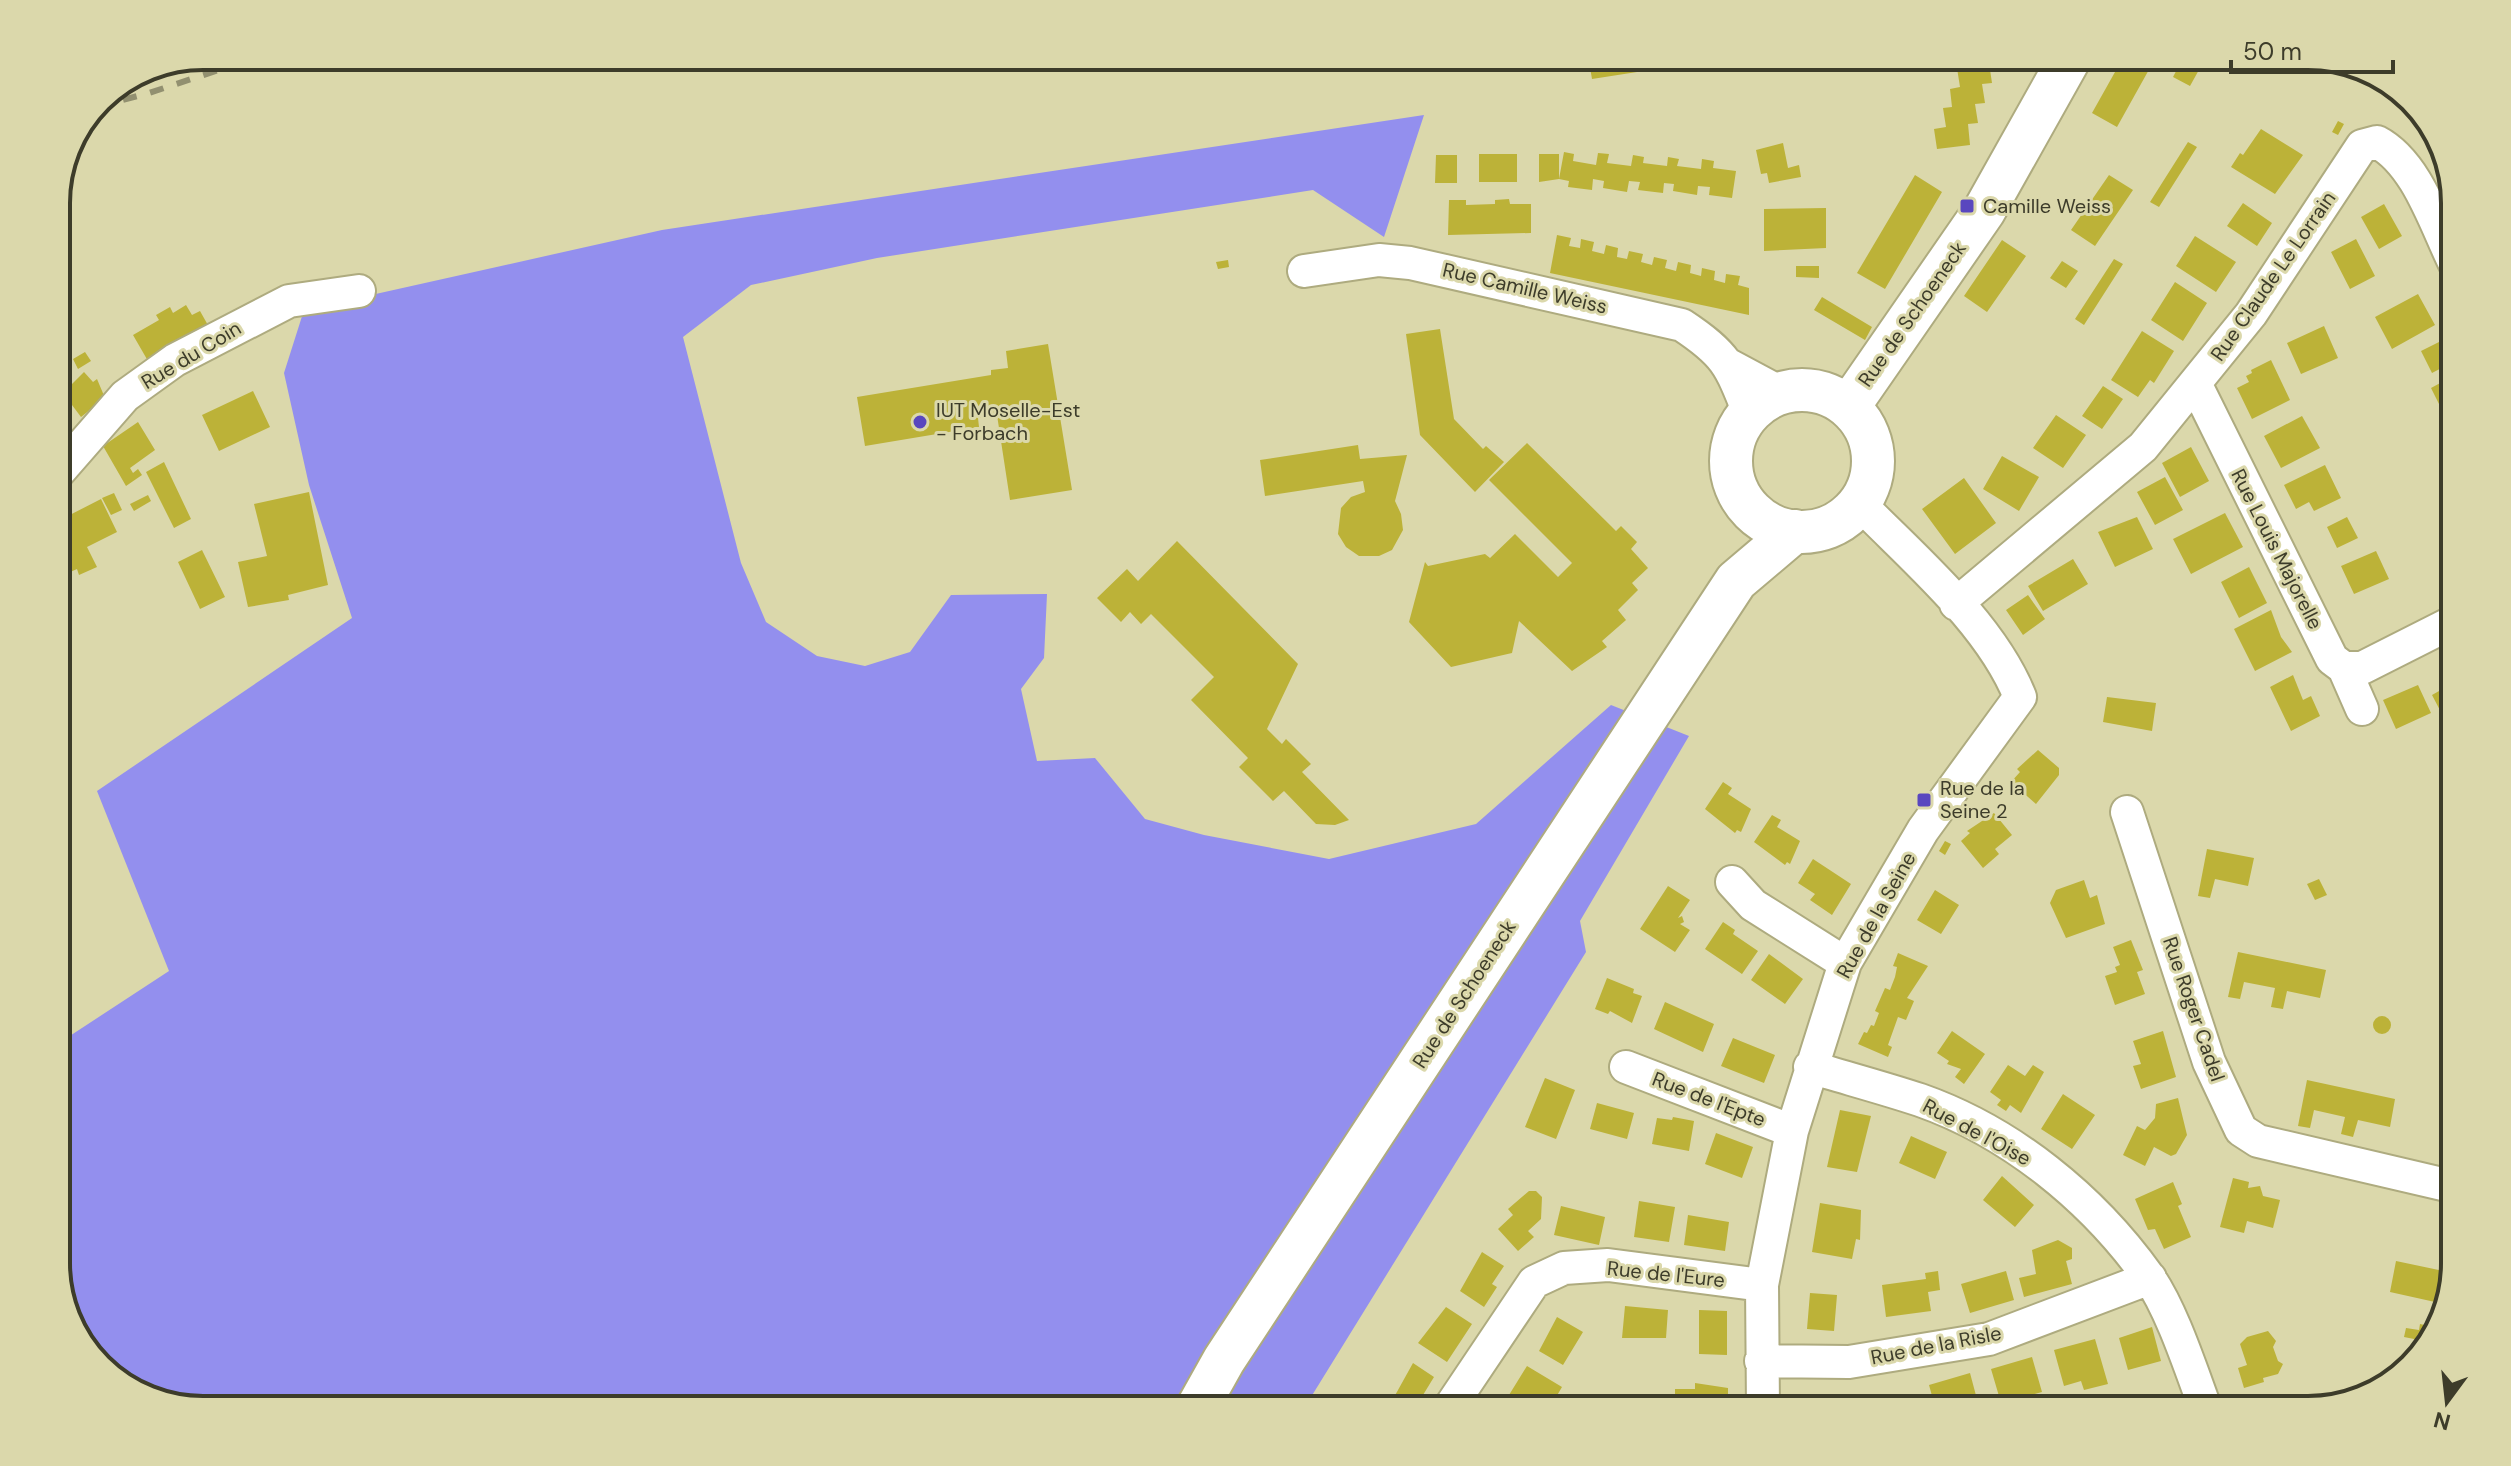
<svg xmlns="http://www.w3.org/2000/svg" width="2511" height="1466" font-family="'DM Sans',sans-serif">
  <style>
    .forest { fill: #938fee }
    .building { fill: #bcb238 }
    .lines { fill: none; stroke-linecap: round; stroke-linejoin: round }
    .minor-casing { stroke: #aeab7f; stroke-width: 36 }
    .major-casing { stroke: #aeab7f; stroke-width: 46 }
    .minor { stroke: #fff; stroke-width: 32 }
    .major { stroke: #fff; stroke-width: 42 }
    .rail { stroke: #929070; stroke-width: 6; stroke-dasharray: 14 14; stroke-linecap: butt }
    .poi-dot { fill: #5947bf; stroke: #dbd8ab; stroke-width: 3 }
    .labels { text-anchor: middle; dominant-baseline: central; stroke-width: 6; stroke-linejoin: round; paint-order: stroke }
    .poi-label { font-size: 20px; fill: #3d3c2a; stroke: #dbd8ab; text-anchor: start }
    .street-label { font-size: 20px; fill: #3d3c2a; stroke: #dbd8ab }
    .rim { fill: none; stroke: #3d3c2a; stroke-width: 4 }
  </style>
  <rect width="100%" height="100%" fill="#dbd8ab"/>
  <path class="forest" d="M1424,115L1384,237L1313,190L877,258L751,285L683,337L741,563L766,622L817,656L865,666L910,652L951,595L1047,594L1044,658L1021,689L1037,761L1095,758L1145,819L1204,835L1329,859L1476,824L1611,705L1689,736L1580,921L1586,952L1303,1410H203L130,1391L80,1344L56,1273V1045L169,971L97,791L352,618L309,485L284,373L304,310L662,230Z"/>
  <path class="building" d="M1588,56H1727V58L1592,79Z
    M2124,56H2133L2151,66L2117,127L2092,113Z
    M2184,56L2205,59L2190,86L2173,77Z
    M1989,63L1992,83L1982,84L1985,103L1975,104L1978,123L1968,124L1970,145L1937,149L1934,129L1946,127L1943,108L1952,107L1950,89L1960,87L1957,68Z
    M2338,121L2344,124L2338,135L2332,132Z
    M2261,129L2303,155L2275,194L2231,167L2240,153L2243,155Z
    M2188,142L2197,147L2159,207L2150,202Z
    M1783,143L1788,168L1799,165L1801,177L1769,183L1767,173L1761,174L1756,150Z
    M1564,152L1574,154L1573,161L1596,165L1598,153L1609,154L1607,163L1631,166L1633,155L1644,157L1643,163L1667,166L1668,157L1679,159L1677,166L1701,169L1702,159L1714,161L1713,168L1736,171L1732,198L1709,195L1710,187L1698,186L1697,195L1673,191L1674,184L1664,183L1663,193L1638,190L1640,182L1629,181L1627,192L1603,188L1604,181L1593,179L1592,190L1568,187L1569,181L1559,179L1539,182V154H1559V179Z
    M1479,154H1517V182H1479Z
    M1436,155H1457V183H1435Z
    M1915,175L1942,192L1885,289L1857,273Z
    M2109,175L2133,190L2095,246L2071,230Z
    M1509,199L1510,204H1531V233L1448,235L1449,200H1466V205L1495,204V200Z
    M2243,203L2272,223L2257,246L2227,226Z
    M2384,204L2402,236L2379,249L2361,217Z
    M1826,208V248L1764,251V209Z
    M1557,235L1571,238L1569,246L1580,248L1581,239L1594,242L1592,251L1604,254L1606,245L1618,248L1617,257L1627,259L1629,251L1643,254L1641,262L1652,265L1654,257L1667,260L1665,268L1676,271L1678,262L1691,265L1690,273L1701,276L1702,268L1715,271L1714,280L1725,283L1726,274L1740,276L1738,285L1749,288V315L1550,273Z
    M2195,236L2236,262L2216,292L2176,266Z
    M2356,239L2375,276L2350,289L2331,252Z
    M2002,240L2026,256L1987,312L1964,296Z
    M2114,259L2123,264L2084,325L2075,319Z
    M1228,260L1229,267L1218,269L1216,262Z
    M2062,261L2078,271L2066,288L2050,278Z
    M1796,266H1819V278L1796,277Z
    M2175,282L2207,303L2183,341L2151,320Z
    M2418,294L2435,325L2392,349L2375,317Z
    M1822,297L1872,327L1865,340L1814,310Z
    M186,305L192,315L200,311L209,327L148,361L133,335L159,320L156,315L170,307L173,313Z
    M2324,326L2338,358L2301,374L2287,343Z
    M1440,329L1454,419L1483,449L1486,446L1504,462L1475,492L1420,435L1406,334Z
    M2142,331L2174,351L2154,383L2150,380L2138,397L2111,380Z
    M2447,338L2455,361L2432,373L2421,351Z
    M1048,344L1072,490L1010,500L997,415L978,418L979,427L865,446L857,397L991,375V370L1008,368L1006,351Z
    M85,352L91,361L78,369L73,359Z
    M2271,360L2290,400L2252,419L2237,388L2249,382L2246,376L2252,373L2251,370Z
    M84,372L93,382L97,379L105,398L81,417L63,393Z
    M2455,375V416L2447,420L2431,388Z
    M2103,386L2123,399L2102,429L2082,416Z
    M253,391L270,427L219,451L202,415Z
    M2056,415L2086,435L2063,468L2033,448Z
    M2302,416L2320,448L2281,468L2264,436Z
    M56,417L66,424L56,435Z
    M138,422L155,450L130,468L133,473L138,469L142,475L126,486L103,446Z
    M1527,443L1611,526L1616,531L1621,526L1637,542L1631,549L1648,568L1632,583L1638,590L1618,610L1626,620L1602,641L1607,647L1572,671L1519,621L1512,653L1451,667L1409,622L1425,562L1428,566L1485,554L1490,558L1515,534L1558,577L1572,563L1489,480Z
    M2455,443V481L2446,464L2454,459L2448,446Z
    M1358,445L1360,459L1407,455L1395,501L1401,514L1403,530L1392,550L1379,556H1359L1346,547L1338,534L1341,508L1351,497L1365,492L1363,481L1265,496L1260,460Z
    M2191,447L2209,481L2180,497L2162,463Z
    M2002,456L2039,477L2019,511L1983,489Z
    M164,462L191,519L174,528L146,472Z
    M2325,465L2341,498L2314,511L2309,502L2296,509L2284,485Z
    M2165,477L2183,510L2155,525L2137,492Z
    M1964,478L1996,523L1955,554L1922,509Z
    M309,492L328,585L288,595L289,600L248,607L238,562L267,556L254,504Z
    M114,493L122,510L111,515L102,498Z
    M148,495L151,501L134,511L130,504Z
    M101,499L117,532L87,547L97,567L79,575L77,569L68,573L56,548L58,521Z
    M2225,513L2243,547L2191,574L2173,539Z
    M2137,517L2153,549L2115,567L2098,532Z
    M2347,517L2358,538L2337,548L2327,527Z
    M1177,541L1298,664L1267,729L1282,744L1286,739L1311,764L1302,772L1349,820L1335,825L1316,824L1284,791L1273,801L1239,767L1248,758L1191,700L1214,677L1151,614L1141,624L1130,612L1121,622L1097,598L1127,569L1138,581Z
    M202,550L225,597L200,609L178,562Z
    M2376,551L2389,579L2354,594L2341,566Z
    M2073,559L2088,584L2043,611L2028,586Z
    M2249,567L2267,603L2239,618L2221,582Z
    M2028,595L2045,619L2023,635L2006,610Z
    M66,596L71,605L56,613V601Z
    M2271,610L2281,637L2292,652L2255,671L2234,629Z
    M2293,675L2303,700L2311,696L2320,716L2291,731L2270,687Z
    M2455,682V710L2443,716L2432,695Z
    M2418,685L2431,713L2396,729L2383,700Z
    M2107,697L2156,703L2152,731L2103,722Z
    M2038,750L2059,768V775L2036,804L2011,782L2020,772L2017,769Z
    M1723,782L1732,788L1728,794L1751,809L1741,832L1737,830L1735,833L1705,809Z
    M1994,813L2012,835L1995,849L1999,854L1983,868L1961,841L1970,833L1967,831Z
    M1772,815L1781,820L1777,827L1800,841L1790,864L1787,862L1785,865L1754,842Z
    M1945,841L1951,844L1945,855L1939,851Z
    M2207,849L2254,858L2248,886L2215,879L2210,898L2198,896Z
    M1813,859L1851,884L1832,915L1810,900L1815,894L1798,883Z
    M2319,879L2327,895L2315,900L2307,884Z
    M2084,880L2090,898L2097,895L2105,924L2066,938L2050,903L2056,890Z
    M1668,886L1690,900L1678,918L1682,916L1684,922L1680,924L1690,930L1675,952L1640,929Z
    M1935,890L1959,905L1941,934L1917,920Z
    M1723,922L1735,930L1733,934L1758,951L1742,974L1705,949Z
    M2131,940L2143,970L2137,972L2145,994L2115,1005L2105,976L2117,972L2115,967L2120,965L2113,947Z
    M2238,952L2326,970L2320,998L2287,991L2283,1009L2271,1007L2275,988L2244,982L2240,999L2228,997Z
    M1898,953L1928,966L1907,998L1914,1001L1906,1020L1898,1017L1888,1045L1892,1047L1888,1057L1858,1044L1864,1032L1867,1033L1871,1025L1874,1026L1879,1013L1875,1011L1885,988L1890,990L1895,977L1897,967L1893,966Z
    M1769,954L1803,979L1785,1004L1751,980Z
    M1607,978L1634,989L1633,993L1642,996L1632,1023L1610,1011L1608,1014L1595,1009Z
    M1665,1002L1714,1024L1703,1052L1654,1029Z
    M2373 1025a9 9 0 1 1 18 0a9 9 0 1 1-18 0Z
    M1952,1031L1985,1054L1964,1084L1955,1077L1961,1069L1947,1064L1949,1061L1937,1053Z
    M2163,1031L2176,1077L2141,1089L2133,1066L2141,1064L2133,1041Z
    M1733,1038L1775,1055L1764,1083L1721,1066Z
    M2008,1065L2025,1076L2033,1065L2044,1072L2021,1113L2010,1105L2006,1111L1997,1105L2001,1100L1990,1092Z
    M1545,1078L1575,1090L1556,1139L1525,1127Z
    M2307,1080L2395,1099L2390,1127L2358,1120L2353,1137L2341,1134L2345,1117L2314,1110L2310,1128L2298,1126Z
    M2063,1094L2095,1115L2072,1149L2041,1129Z
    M2178,1098L2187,1135L2176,1154L2171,1156L2154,1147L2145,1166L2123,1155L2137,1126L2145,1130L2155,1118L2156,1104Z
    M1597,1103L1634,1113L1627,1139L1590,1129Z
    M1840,1110L1871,1116L1857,1172L1827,1167Z
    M1673,1117L1694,1121L1689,1151L1652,1144L1657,1118L1672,1120Z
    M1716,1133L1753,1147L1742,1178L1705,1164Z
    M1911,1136L1947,1152L1935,1179L1899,1163Z
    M2002,1176L2034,1205L2015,1227L1983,1200Z
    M2233,1178L2249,1182L2248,1188L2260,1186L2263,1196L2280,1200L2273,1228L2247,1221L2244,1233L2220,1227Z
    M2173,1182L2182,1204L2178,1206L2191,1237L2164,1249L2155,1229L2148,1230L2135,1199Z
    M1529,1191H1536L1542,1197L1541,1219L1528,1231L1534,1237L1518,1251L1498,1229L1513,1215L1508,1209Z
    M1639,1201L1675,1207L1669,1242L1634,1237Z
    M1820,1203L1861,1210L1860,1240L1856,1239L1852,1259L1812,1252Z
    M1561,1206L1605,1217L1599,1245L1554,1235Z
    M1688,1215L1729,1222L1725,1251L1684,1245Z
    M2058,1240L2072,1248V1259L2066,1261L2072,1284L2024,1297L2019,1278L2036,1274L2032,1250Z
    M1482,1252L1504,1266L1492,1284L1497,1287L1484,1307L1460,1291Z
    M2396,1261L2453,1273L2444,1304L2390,1292Z
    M1938,1271L1940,1290L1928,1292L1931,1311L1886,1317L1882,1285L1926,1279L1925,1273Z
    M2006,1271L2014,1300L1970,1313L1961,1284Z
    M1810,1293L1837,1295L1834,1331L1807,1329Z
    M1625,1306L1668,1310L1666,1338H1622Z
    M1446,1307L1472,1324L1447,1362L1418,1343Z
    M1699,1310L1727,1311V1355L1699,1354Z
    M1557,1317L1583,1332L1563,1365L1539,1351Z
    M2420,1324L2438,1328L2429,1342L2404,1337L2406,1328L2419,1330Z
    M2152,1327L2161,1361L2128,1370L2119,1338Z
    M2268,1331L2276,1341L2273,1347L2278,1361L2283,1364L2278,1374L2263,1378L2264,1382L2244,1388L2238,1368L2247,1365L2240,1344L2247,1337Z
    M2095,1339L2108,1384L2084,1390L2081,1381L2064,1386L2054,1350Z
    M2032,1357L2042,1392L2001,1403L1991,1369Z
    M1413,1363L1434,1377L1423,1395L1428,1398L1421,1410H1409L1393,1399Z
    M1527,1366L1562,1387L1552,1404L1543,1399L1533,1410L1509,1395Z
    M1970,1373L1978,1403L1936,1410L1929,1385Z
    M1695,1383L1728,1388V1410H1675V1389H1695Z
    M1835,1394L1836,1410H1800V1402L1814,1401V1395Z
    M1907,1395L1909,1410H1865L1864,1399Z"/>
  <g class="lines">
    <g class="minor-casing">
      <path id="minor" d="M1304,271L1379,260L1410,263L1682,325C1726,354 1730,365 1749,413
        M1729,365L1783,394
        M2196,385L2332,659L2344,668L2362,709
        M56,475L125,396L175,360L289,301L359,291
        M1956,604L2143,447L2251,314L2362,146L2377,142C2417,163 2435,224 2455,264
        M2344,668H2362L2455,621
        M2127,812L2209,1062L2241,1130L2258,1141L2455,1187
        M1732,882L1753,905L1845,963
        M1626,1067L1792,1131
        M1810,1067C1846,1078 1884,1088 1920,1100C2011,1132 2092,1198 2148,1276C2172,1310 2191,1370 2206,1410
        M1761,1361L1849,1362L1989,1339L2150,1278
        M1448,1410L1534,1282L1564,1268L1608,1265L1762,1285
        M1763,1410L1762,1285L1792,1131L1845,963L1923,830L2020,697C1991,624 1915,560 1860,504"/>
    </g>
    <g class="major-casing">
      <path id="major" d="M1731 461a71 71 0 1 1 142 0a71 71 0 1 1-142 0Z
        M1849,406L1984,211L2071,56
        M1196,1410L1224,1360L1736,581L1795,531"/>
    </g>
    <use href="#minor" class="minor"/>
    <use href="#major" class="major"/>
    <path class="rail" d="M96,107L149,93L261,56"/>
  </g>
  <g class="poi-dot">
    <rect x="1959" y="198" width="16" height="16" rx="4"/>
    <circle cx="920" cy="422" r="8"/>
    <rect x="1916" y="792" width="16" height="16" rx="4"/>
  </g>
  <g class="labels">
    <g class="poi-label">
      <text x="1983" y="206">Camille Weiss</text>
      <text x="936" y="410">IUT Moselle-Est<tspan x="936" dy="23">- Forbach</tspan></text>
      <text x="1940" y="788">Rue de la<tspan x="1940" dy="23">Seine 2</tspan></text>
    </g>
    <g class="street-label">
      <text transform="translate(2273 276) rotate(-55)">Rue Claude Le Lorrain</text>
      <text transform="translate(1525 288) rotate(13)">Rue Camille Weiss</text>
      <text transform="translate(1912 314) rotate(-55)">Rue de Schoeneck</text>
      <text transform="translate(191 355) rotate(-31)">Rue du Coin</text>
      <text transform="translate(2277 549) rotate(63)">Rue Louis Majorelle</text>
      <text transform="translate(1876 915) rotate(-61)">Rue de la Seine</text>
      <text transform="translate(1464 994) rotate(-57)">Rue de Schoeneck</text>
      <text transform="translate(2194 1009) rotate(71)">Rue Roger Cadel</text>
      <text transform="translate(1709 1099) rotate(21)">Rue de l'Epte</text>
      <text transform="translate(1977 1132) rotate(28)">Rue de l'Oise</text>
      <text transform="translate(1666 1274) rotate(6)">Rue de l'Eure</text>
      <text transform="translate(1936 1345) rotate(-11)">Rue de la Risle</text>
    </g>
  </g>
  <path d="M0 0H2511V1466H0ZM203 70H2308A133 133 0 0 1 2441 203V1263A133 133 0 0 1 2308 1396H203A133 133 0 0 1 70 1263V203A133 133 0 0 1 203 70Z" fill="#dbd8ab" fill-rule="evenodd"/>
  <path class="rim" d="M203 70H2308A133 133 0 0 1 2441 203V1263A133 133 0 0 1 2308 1396H203A133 133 0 0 1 70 1263V203A133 133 0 0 1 203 70Z"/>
  <g transform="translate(2447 1402) rotate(195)" stroke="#dbd8ab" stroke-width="6" paint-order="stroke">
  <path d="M0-6L14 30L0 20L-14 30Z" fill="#3d3c2a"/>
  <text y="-12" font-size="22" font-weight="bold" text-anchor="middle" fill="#3d3c2a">N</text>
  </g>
  <path d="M2231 60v12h162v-12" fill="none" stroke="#3d3c2a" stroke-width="4"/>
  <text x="2243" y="60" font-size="24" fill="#3d3c2a" stroke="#dbd8ab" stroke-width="6" paint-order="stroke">50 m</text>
</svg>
